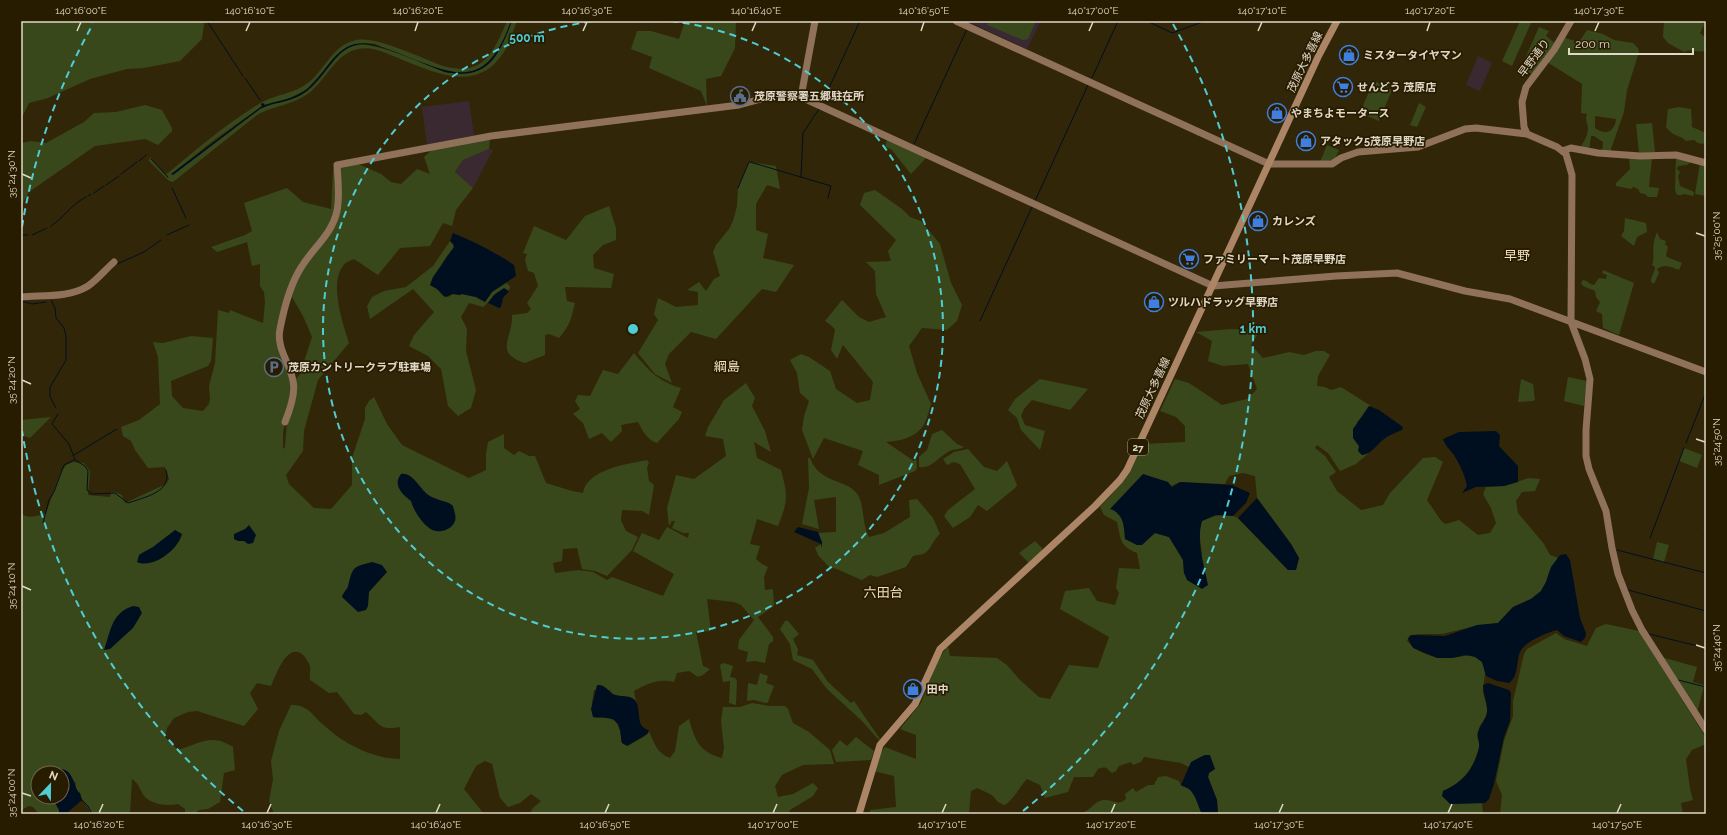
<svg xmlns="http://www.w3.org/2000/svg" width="1727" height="835" font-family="Raleway,'Noto Sans JP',sans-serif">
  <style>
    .industrial { fill: #3b2932 }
    .education { fill: #392934 }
    .green { fill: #38481b; fill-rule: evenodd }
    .water { fill: #000f1f }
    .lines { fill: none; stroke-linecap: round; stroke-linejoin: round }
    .stream { stroke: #000f1f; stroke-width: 1 }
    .secondary { stroke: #90715a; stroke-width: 7 }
    .primary { stroke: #ac8567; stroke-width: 7 }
    .ticks { fill: none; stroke: #e0d8c7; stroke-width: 1.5 }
    .ring { fill: none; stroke: #51ccd3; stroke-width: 2; stroke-dasharray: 7 5 }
    .labels { text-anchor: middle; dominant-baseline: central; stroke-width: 3.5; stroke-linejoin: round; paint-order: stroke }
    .shield { fill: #281c00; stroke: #a9a08b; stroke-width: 1 }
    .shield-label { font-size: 10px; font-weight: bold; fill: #e0d8c7 }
    .poi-label { font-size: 11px; font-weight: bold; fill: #e0d8c7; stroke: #281c00; text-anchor: start }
    .street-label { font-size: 11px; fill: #e0d8c7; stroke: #281c00 }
    .quarter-label { font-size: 13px; fill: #f1e0bf; stroke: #281c00 }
    .centre { fill: #51ccd3; stroke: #281c00; stroke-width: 2 }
    .ring-label { font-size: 12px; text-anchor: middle; font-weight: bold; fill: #51ccd3; stroke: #281c00; stroke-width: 3.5; stroke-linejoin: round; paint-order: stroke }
    .neatline { fill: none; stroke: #e0d8c7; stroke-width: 1.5 }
    .ticks-label { font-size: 10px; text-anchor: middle; fill: #e0d8c7 }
  </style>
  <rect width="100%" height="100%" fill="#322608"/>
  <path class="industrial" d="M1478,56L1492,63L1480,91L1466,85Z
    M469,101L474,135L427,145L422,107Z
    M489,149L493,150L473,188L455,173L463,160Z"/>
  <path class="education" d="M967,21H1041L1027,49Z"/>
  <path class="green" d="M21,21H202L204,24L202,39L180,61L144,68L127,69L90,79L48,98L29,103L21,119Z
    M507,21H511C507,32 503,45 496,54C474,83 445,71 418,61C403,55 389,50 375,44C364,42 353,44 344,49L306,90L288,99L264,105L263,103L261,104L262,106L214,140L169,176L260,109C273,102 288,102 301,95C317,86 326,68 339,55C344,49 352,45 360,45C378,43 426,65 445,72C489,80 499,56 512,21H517C513,31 510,43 504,52C477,94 435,73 398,58C385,53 373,46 358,49C336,53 326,80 309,93C291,106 275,105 257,115L173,182L169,181L149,161L150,157L168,178L165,172L167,174C196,150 226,124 259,104C275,94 293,95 309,82C325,69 333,45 356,40C377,36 421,58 443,66C484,77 493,53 507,21Z
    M685,21H736L735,48L721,76L706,79L707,106L701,91L649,68L652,57L631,49L637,31H651L679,39Z
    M986,21H1036L1028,39L1023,40L987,25L989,22Z
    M1520,21L1531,23L1512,66L1502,61Z
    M1664,21L1703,22L1704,25L1700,33L1706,38V50C1699,54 1692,48 1684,52L1668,43L1663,37Z
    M1539,27L1549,31L1546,36L1556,44L1533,74L1520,70Z
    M1587,30L1603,34L1614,40L1633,43L1638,48L1639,52L1627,90L1624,112L1610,152H1602L1603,142L1594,136H1591L1589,150L1580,148C1584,142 1588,135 1588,128C1587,122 1585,120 1587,114L1581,113L1582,84L1547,62L1565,38L1579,42ZM1595,116L1616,119C1615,132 1605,136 1595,128Z
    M1373,82H1377L1392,90L1379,121L1360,113Z
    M1419,103L1426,107L1417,127L1410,125Z
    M145,105L162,110L172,128V131L158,145L145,139L95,146L29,192L21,206V123L22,143L31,141L46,143L84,122L94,113L116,112Z
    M1679,107L1691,109L1692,127L1706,133V140L1703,144L1698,143L1694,140L1686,141C1679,134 1673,137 1666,127L1668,109Z
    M1652,123L1655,152L1639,153L1636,124Z
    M490,139L489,149L463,160L455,172L473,188L456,210L452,226L443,223L430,246L400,248L378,275L354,259C350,261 345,262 343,266C329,284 343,324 349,343L318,380L304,431L303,451L286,475L289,484L314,508L331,509L352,485V458L365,419V408L369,401L374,397L387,424L402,445L469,478L486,470V454L488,442L504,434V448L514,455L519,451L529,456H535L546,483L572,491L583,493C587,469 628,464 647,460L649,463L647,468L649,481L654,485L649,515L642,511L622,510L621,520L626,531L638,537L632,550L607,576L595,571L582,569L577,548L563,549L562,561L553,563L555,573L578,570L593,572L607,580L612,577L663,596L674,574L633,551L642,533L659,540L667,527L688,538L689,533H683L672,528L675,521H672L669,526L667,508L676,475L694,479L726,456L723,439L705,436L708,427L724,400L746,383L755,398L752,406L765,431L771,452L754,442L757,458L781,470C788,496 788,501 778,526L757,519L750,544L760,546L756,559L762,564L768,567L764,577L765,590L773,589L774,606L758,617L773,637V641L769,644L765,663L755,661L746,662L748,652L738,649L739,640L754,620L741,605L734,602L707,599L711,631L696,632L703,666L710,669L703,675L698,677L689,671L677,673L674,682C660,678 646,684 634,691L636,702L629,697H624L612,694L610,690H594L592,703L593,717C598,718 602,717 607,718C618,718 622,732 621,741L624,744L630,745C636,740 646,738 649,731C654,743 657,753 670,758L675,751L679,726L689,719C695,740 699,752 722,758L724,748L721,721L723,707H740L752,703L769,706H785L788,709L793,723L809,732L830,750L834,764L803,765L782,775L775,786L778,797L793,794L813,783L818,788L813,796L790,810L788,814H530L532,809L541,801L531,794L520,803L508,807L500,798L492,764L485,761L476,766L464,789L484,814H274L269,801L273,779L271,761L279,731L291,705C305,705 310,711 319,721C326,727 334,734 341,739C358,750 380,759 400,759V727C379,731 380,724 366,712L361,715L354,714L337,692L329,693L310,680C309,675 311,671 310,667C310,664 305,656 302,654C286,643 276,676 271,686L257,683L250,693L258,709L244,726L197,711L188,712L174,718L167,728L165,737L178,750C201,743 211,733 233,747L235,770L224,773L220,802L208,809L199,810L195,814H185V809L178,804C168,806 153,805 145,797C139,790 140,784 132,779L130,814H91C88,806 82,801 80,794C76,791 75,788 76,783L60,769H58L54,773H38V797H52L59,810V814H39L33,807L29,806L21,810V514C29,519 38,516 46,513L60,474L66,465L73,462L84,463L90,471L88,495L110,497L111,492H115L122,495L125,503L166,484L169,479L165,467L148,468L135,450L131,441L123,436L121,427L139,420L160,404L158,357L153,342L163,343L191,336L213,338L211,361L208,366L171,381L172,396L183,408L203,411L209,404L210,399L209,386L215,363L218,310L229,313L230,310L263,323L265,302L264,292L260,286V264L252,266L247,242L217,252L211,247L245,235L252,231L244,203L287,188L303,202L331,209L333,169L356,163L381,174L391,182L401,184L417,169L430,174L424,157L433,149ZM292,297L303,316L312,337L300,374L296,379V391L287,423L285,447L283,449V433L291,387L278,328Z
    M887,139L927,157L911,174L891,149L885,147Z
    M1327,145L1339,150L1334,160L1320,162Z
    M1676,157L1691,162L1687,165L1678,166L1677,169L1680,172L1678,176L1680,186L1694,192L1693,196L1684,194L1681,195H1677L1675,190Z
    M1629,158H1652L1649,187L1659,188L1657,197H1648L1645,194L1640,193L1638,189L1633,187L1631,189L1616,186V183L1630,169Z
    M749,162L776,166L780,189L767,185L756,204V230L768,234L763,258L794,265L776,292L762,289L716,339L691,332L669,354L665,364L672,383L655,374L638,353L658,320L654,314L658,298L676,307L698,305V292L687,290L699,282L706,291L714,279L720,276L713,252L716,245L729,229L733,221L737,206L738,187Z
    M1700,163L1706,165V196L1695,194Z
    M875,190L902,209L910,217L921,221L940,244L951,283L962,305L957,321L947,330L922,328L909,346L917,373L931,404C929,410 927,420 923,426C915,438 899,441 886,442L914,461L916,459L917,468L915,471L879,485V475L858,465L863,451L824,438L813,459L802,430L804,416L809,401L800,393L797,373L790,360L801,354L809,357L830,371L836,389L857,403L870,400L873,382L843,345L837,359L831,350L835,330L832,326L825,321L842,300L859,317L869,322L886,317L876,294L875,271L866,262L891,261L888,251L896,240L860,205L864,193Z
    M609,206L616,228V240L603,245L593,255L594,268L614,274L611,288L565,287L567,301L575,303C571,320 570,325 559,338L549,334L545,335V355L525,363C493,353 513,338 512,315L527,313L531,309L527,303L538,286L534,273L528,271L525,260L527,254L523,253L534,226L566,240L585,216Z
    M1625,218L1646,223L1647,232L1637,237L1634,246L1621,236L1624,231Z
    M1657,232L1660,239L1666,241L1665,244L1668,247L1666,255L1667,257L1682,263L1679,270C1671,267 1665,263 1657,269L1659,273L1654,284L1651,282C1651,276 1655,271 1655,267L1652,265C1655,257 1652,250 1654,242C1654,239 1656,236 1657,232Z
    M450,241L453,244L454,247L446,257L430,285L437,289L443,296L448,297L453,294L460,295L462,294L476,297L485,302L492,292L506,283L510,286L509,291C496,286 492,301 483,307L469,303L461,317L467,329L466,351L476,390L471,408L458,416L448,406L441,369L428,356L409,346L414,335L434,312L413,289L370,319L367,306L372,297L384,291L406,287L433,266Z
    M1603,270L1634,283L1619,335L1603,328L1602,314L1596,311L1600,302L1596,297L1595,291L1583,286L1581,283L1583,280C1587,280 1590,285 1594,285L1599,278L1606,279L1607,275L1602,273Z
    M1230,329L1255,330L1257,335L1251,345L1263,358L1289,352L1304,355L1316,351H1324L1330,355L1318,376L1317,386L1325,387L1331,390L1341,387L1371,406L1368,407L1364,415L1357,422L1355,441L1359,446L1360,453L1362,455L1370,452L1356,464L1340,471L1328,453L1317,445L1315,448L1325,456L1336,472L1329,477L1337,491L1361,510L1383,505L1390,493L1423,458L1435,457L1443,462L1427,500L1442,522L1446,524L1459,520L1478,535L1490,533L1496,523L1491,508L1483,494L1486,487L1504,486L1529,478L1540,479L1535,491L1522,492L1516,501L1518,513L1544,544L1550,555L1558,558L1549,572L1546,582L1541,591L1531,599L1513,607L1498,623L1471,627L1442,634H1418L1409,636L1407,641C1417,653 1435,659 1451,658C1460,658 1472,652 1480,660C1490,670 1482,680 1483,692C1484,698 1488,707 1487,713C1486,719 1480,723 1479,729C1477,735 1480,742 1479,748C1477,756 1472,766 1468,773C1463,782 1452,787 1443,791L1450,804L1482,803L1483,814H1218L1217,800L1208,777L1209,773L1215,769L1205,755C1198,758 1193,759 1189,767L1181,763L1144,757L1141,762L1133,765L1131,762L1119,766L1116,771L1112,773C1105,768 1108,766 1098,769L1093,777H1074L1068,792L1045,798L1040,785L1027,779C1019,787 1014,800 1004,805L998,802L992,795L977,788L971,791L969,814H870V810L896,807L894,776L874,771L879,755L885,747L916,759V735L900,729L921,703L938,660L948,646L950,656L997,658L1007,665L1019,679L1039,697L1050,699L1069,665L1098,668L1109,637L1060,609L1065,591L1089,588L1097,601L1115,605L1119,593L1116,588L1119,568L1140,569L1137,553C1119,546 1121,539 1117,522L1104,515L1100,507L1124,481L1144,444L1185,442V426L1176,417L1160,411L1175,379L1189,383L1222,405L1247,399L1257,389L1248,364L1223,366L1208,361L1212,341L1196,332ZM1243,473L1255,476L1257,498L1291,544L1299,558L1296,569L1288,570L1238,518C1225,512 1214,515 1202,521L1199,530L1202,555L1184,573L1183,560L1169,537L1155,533L1137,545L1126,539L1123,520L1115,511L1180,482L1225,484L1229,476Z
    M634,353C649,371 658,381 681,388L673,407L682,412L679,419L657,443C648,441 642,430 638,422L621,425L622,431L611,442L602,433L589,439L583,423L573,414L580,409L575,401L578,395L590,396L603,370L618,374Z
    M1568,377L1587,381L1584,406L1564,401Z
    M1040,379L1088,389L1070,410L1032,400L1024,409L1021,416L1025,425L1045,431L1040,450L1021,430L1017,418L1008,410L1015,399Z
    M1521,379L1533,384L1535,400L1533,401L1518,402Z
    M51,417L30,438L21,435V420Z
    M942,430L957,444L964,447C960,449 956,449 952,450C941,454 931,470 919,467V457L927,450L932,434Z
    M1684,448L1702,455L1697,468L1679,461Z
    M968,449L984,467L997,471L1007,461L1017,485L1015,488L987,511L978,505L970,517L953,528L944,516L948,510L975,489L960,464L953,462L947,465L943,459L954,452Z
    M808,458H810C820,485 847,478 858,495C864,504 862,524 869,537L884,533L910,517L909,500L917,499L933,518L940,534C933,539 931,551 923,554C920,555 916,555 913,556L906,567L877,577L870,575L862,580L859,579L837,569L829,567L818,555L815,548L821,544L818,533L836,532V497L814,500L819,529L802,524L809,488Z
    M1035,541L1042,548V552L1029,563L1019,553Z
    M1657,542L1669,545L1664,562L1653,559Z
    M785,621H788L799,634L793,639L798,649L797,655L813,660L828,682L851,703L854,701L880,739L879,740L861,720L827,689L812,669L793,660L790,644L780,629Z
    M1606,624L1639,631L1706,738V744L1692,750L1686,759L1690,789L1693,800L1681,803L1683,814H1500L1502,795L1496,781L1504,741L1513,716V701L1524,654L1527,649L1556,633L1564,639L1587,646L1596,628Z
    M1661,657L1697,667L1693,682L1704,685L1697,713Z
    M724,663L733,666L730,677L735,678L737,681L736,705L729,703L730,681L723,682L720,665Z
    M760,673L768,676L766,683L774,686L768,702L766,703L754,700L747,701L748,683L757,685Z
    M856,737L874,751L871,760L836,762L832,750L840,740L847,746Z
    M1166,776L1179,781L1181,786L1189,788L1198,801L1202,814H1080C1091,811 1094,800 1105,800C1113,800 1119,806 1126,799L1125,794L1133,788L1136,792L1148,785H1154L1158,777Z"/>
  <path class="water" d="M511,21H512C499,55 488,81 445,72C425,65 382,44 363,44C354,44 345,49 339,55C326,68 317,86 301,95C288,103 273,102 260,109L173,175L171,174L262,106L261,104L263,103L265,105C280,100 294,99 307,89C324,76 332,50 355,44C369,41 381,47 393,51C451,73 484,96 511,21Z
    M453,233C475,242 495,252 514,265L516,276L492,292L485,302L476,297L462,294L460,295L453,294L445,297L437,289L430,285L433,277L454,247L453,244L450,241Z
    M504,288L509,291L503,298L501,307L499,308L488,303L494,295Z
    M1369,406L1379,410L1403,427L1402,430C1395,433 1389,435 1384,439C1376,445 1372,454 1362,455L1358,451L1359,446L1353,438V429Z
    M1496,431L1500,435L1499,446L1518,466V482L1504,486L1476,487L1462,493L1467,486C1465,475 1460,465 1454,455C1450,450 1445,445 1443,439L1459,432Z
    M401,474C412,472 419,487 427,494C434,500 445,500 452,505C454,507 454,511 455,514C459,528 438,537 428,527C421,522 413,509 411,501C403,495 392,485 401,474Z
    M1143,474L1168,482L1172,487L1180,482L1232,485L1250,493L1246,503L1233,516L1216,515L1202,521C1196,541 1204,565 1208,585L1202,589L1187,580L1184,573L1183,560L1169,537L1155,533L1142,545H1137L1125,539C1124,527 1124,513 1110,509Z
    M1257,498L1291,544L1299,558L1296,570H1288L1238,518Z
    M249,525L256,535L253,543L248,544L244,541H238L234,539V534L245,529Z
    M798,527L818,532L822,542V548L821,544L794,532Z
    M175,530L182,534C178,550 153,569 137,562L139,555L142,553L153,547Z
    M1566,554L1570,560L1580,618L1586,633L1585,638L1581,642L1564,636L1557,630C1548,632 1524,642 1520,652C1516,661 1519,676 1509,683L1497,681L1486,676L1482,662L1475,657L1466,655L1452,658H1437L1413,648L1408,639L1411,635L1445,636L1477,625L1498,623L1513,607L1531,599L1541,591L1546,582L1551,567L1560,555Z
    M372,562L382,565L387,572L369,592L368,606L366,610L358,612L342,597C343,592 347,590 348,586C353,567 352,567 372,562Z
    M133,606L139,607L142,613L133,628L110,649L104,650C111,631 111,613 133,606Z
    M1488,683L1509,690L1511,693L1510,721L1504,737L1494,784L1489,799L1485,803L1450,804L1442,796L1443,791C1462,783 1475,768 1479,747C1480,742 1476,737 1478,732C1480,725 1486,720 1487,712C1488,704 1483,694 1483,685Z
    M597,685C605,684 607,690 613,694C618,697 626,695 632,698C642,703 636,720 643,727C645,729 647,729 649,731L647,734L627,746L622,743C620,735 622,718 606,718C602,717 598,718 593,717L591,709Z
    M1205,755H1210L1215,769L1209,773L1208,777L1217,800L1218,814H1202C1198,807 1195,791 1187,788C1185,787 1183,786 1181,785L1191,762Z
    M56,769C75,766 73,789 80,793L82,800L66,814H59V810L52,797H62V773H54Z"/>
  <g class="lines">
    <path class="stream" d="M207,21L243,76
      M1147,21L1172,33L1205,21
      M245,78L260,100
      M1092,78L1118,21
      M823,101L860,21
      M914,144L967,29
      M151,159L168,177
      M139,161L146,155
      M121,174L137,162
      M801,177L803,133L819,109
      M106,185L119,176
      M172,188L186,218
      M738,188L749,162H750L831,186L828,198
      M94,193L104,186
      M88,196L91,194
      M1035,201L1088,85
      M51,226C63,218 72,204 86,197
      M21,235H28
      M32,235L47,228
      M167,235L189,225
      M117,264L144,252L161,240
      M51,300L55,308L56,318L64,328L66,336V360L50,387V397L56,408
      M21,301L32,304L46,302
      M980,321L1032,207
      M58,414L52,424L69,444L75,460L85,466L88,471L87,490L92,494L115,493L128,503C145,497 173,492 166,470
      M1686,443L1706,392
      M74,455L117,429
      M43,523L49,500L54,492L64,465L74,460
      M1704,535H1706
      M1650,538L1684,448
      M1617,550L1706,573
      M1628,590L1706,611
      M1649,634L1706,648
      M1678,680L1706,687
      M82,800L88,806L92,814"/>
    <path class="secondary" d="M956,21L1269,164H1332L1341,158L1358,152L1418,147L1465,129L1476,128L1527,134L1557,147L1566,154L1572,175L1571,322L1585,359L1590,379L1586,430V456L1589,469L1606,511L1612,548L1618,574L1632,610L1642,630L1706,730
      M801,97L815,21
      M1527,134L1524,127L1522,102L1526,87L1554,50L1571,21
      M1562,151L1571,148L1598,153L1640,156L1676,155L1706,163
      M21,297C42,295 69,298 88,286C97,280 105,270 114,262
      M285,422C289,412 296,393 293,381C290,363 276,348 280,329C284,308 290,284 302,266C314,247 332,234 337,211C340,196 338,180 337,165L491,136L739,105L779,94L801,97L1213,286L1336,276L1397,273L1465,291L1510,299L1706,372"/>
    <path class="primary" d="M859,814L880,745L915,704L940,649L1095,506L1120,480L1127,470L1319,55L1337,21"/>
  </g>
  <path class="ticks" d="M77,31L81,22M246,31L250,22M415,31L418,22M583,31L587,22M752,31L756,22M921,31L924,22M1089,31L1093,22M1258,31L1262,22M1427,31L1430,22M1595,31L1599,22M22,174L31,178M1696,233L1705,236M22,380L31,384M1696,439L1705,442M22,586L31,590M1696,645L1705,648M22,793L31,796M99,813L103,804M267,813L271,804M436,813L440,804M605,813L609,804M773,813L777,804M942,813L946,804M1111,813L1115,804M1279,813L1283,804M1448,813L1452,804M1617,813L1621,804"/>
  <g class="ring">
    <path d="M671 21A310 310 0 1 1 595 21"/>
    <path d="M243 811A620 620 0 0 1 22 431M22 227A620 620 0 0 1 93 24M1173 24A620 620 0 0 1 1023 811"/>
  </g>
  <defs>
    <g id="shop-ring" transform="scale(1)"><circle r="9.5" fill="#281c00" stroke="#3f7fe0" stroke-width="1.5"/><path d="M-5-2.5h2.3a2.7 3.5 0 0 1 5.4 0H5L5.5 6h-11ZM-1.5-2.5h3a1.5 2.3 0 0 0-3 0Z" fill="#3f7fe0"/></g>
    <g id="supermarket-ring" transform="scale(1)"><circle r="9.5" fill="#281c00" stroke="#3f7fe0" stroke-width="1.5"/><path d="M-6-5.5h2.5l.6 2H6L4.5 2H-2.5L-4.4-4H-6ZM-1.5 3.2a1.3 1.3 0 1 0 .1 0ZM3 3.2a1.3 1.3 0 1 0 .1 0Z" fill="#3f7fe0"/></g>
    <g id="civic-ring" transform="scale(1)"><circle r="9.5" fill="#281c00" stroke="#5c6f8a" stroke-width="1.5"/><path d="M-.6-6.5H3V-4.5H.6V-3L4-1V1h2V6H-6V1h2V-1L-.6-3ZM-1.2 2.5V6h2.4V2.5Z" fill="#5c6f8a"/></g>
    <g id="parking-ring" transform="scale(1)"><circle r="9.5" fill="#281c00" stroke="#5c6f8a" stroke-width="1.5"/><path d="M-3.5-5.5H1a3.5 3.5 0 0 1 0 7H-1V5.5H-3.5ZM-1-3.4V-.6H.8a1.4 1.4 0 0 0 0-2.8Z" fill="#5c6f8a"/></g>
  </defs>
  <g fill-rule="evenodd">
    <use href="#shop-ring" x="1349" y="55"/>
    <use href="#supermarket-ring" x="1343" y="87"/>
    <use href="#civic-ring" x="740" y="96"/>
    <use href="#shop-ring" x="1277" y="113"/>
    <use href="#shop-ring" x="1306" y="141"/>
    <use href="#shop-ring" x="1258" y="221"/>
    <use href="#supermarket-ring" x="1189" y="259"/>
    <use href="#shop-ring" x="1154" y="302"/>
    <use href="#parking-ring" x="274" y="367"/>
    <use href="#shop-ring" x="913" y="689"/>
  </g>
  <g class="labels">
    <rect class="shield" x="1128" y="439" width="20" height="16" rx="3"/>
    <g class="shield-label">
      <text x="1138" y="447">27</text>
    </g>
    <g class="poi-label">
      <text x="1363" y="55">ミスタータイヤマン</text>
      <text x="1357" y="87">せんどう 茂原店</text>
      <text x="754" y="96">茂原警察署五郷駐在所</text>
      <text x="1291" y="113">やまちよモータース</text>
      <text x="1320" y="141">アタック5茂原早野店</text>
      <text x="1272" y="221">カレンズ</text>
      <text x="1203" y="259">ファミリーマート茂原早野店</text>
      <text x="1168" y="302">ツルハドラッグ早野店</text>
      <text x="288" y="367">茂原カントリークラブ駐車場</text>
      <text x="927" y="689">田中</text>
    </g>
    <g class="street-label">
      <text transform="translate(1534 58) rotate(-53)">早野通り</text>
      <text transform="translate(1305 62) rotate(-64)">茂原大多喜線</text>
      <text transform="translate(1153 388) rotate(-65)">茂原大多喜線</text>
    </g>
    <g class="quarter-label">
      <text x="1517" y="255">早野</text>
      <text x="727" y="366">綱島</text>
      <text x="883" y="592">六田台</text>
    </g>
  </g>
  <circle cx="633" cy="329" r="6" class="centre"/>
  <g class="ring-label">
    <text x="527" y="42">500 m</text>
    <text x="1253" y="333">1 km</text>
  </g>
  <rect width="1727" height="835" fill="none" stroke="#281c00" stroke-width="44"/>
  <g transform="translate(50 785) rotate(22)"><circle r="19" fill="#281c00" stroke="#726750"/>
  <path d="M0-3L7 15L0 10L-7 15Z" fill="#51ccd3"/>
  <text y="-6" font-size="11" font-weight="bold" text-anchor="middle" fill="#e0d8c7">N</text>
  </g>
  <path d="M1569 48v6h124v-6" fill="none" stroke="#e0d8c7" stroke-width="2"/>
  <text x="1575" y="48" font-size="12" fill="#e0d8c7" stroke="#281c00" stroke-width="3" paint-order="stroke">200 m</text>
  <rect x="22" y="22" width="1683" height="791" class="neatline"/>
  <g class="ticks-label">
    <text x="81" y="14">140°16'00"E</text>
    <text x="250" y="14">140°16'10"E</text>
    <text x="418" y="14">140°16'20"E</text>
    <text x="587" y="14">140°16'30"E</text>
    <text x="756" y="14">140°16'40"E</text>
    <text x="924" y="14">140°16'50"E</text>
    <text x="1093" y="14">140°17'00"E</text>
    <text x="1262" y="14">140°17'10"E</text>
    <text x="1430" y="14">140°17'20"E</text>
    <text x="1599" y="14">140°17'30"E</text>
    <text transform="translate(11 174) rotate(-90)" y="4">35°24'30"N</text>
    <text transform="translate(1716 236) rotate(-90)" y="4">35°25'00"N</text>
    <text transform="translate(11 380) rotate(-90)" y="4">35°24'20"N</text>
    <text transform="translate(1716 442) rotate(-90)" y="4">35°24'50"N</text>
    <text transform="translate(11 586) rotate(-90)" y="4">35°24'10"N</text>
    <text transform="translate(1716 648) rotate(-90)" y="4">35°24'40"N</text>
    <text transform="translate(11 793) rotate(-90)" y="4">35°24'00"N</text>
    <text x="99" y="828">140°16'20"E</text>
    <text x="267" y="828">140°16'30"E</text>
    <text x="436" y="828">140°16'40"E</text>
    <text x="605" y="828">140°16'50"E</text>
    <text x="773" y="828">140°17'00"E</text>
    <text x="942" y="828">140°17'10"E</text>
    <text x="1111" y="828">140°17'20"E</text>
    <text x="1279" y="828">140°17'30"E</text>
    <text x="1448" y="828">140°17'40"E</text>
    <text x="1617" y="828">140°17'50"E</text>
  </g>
</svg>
